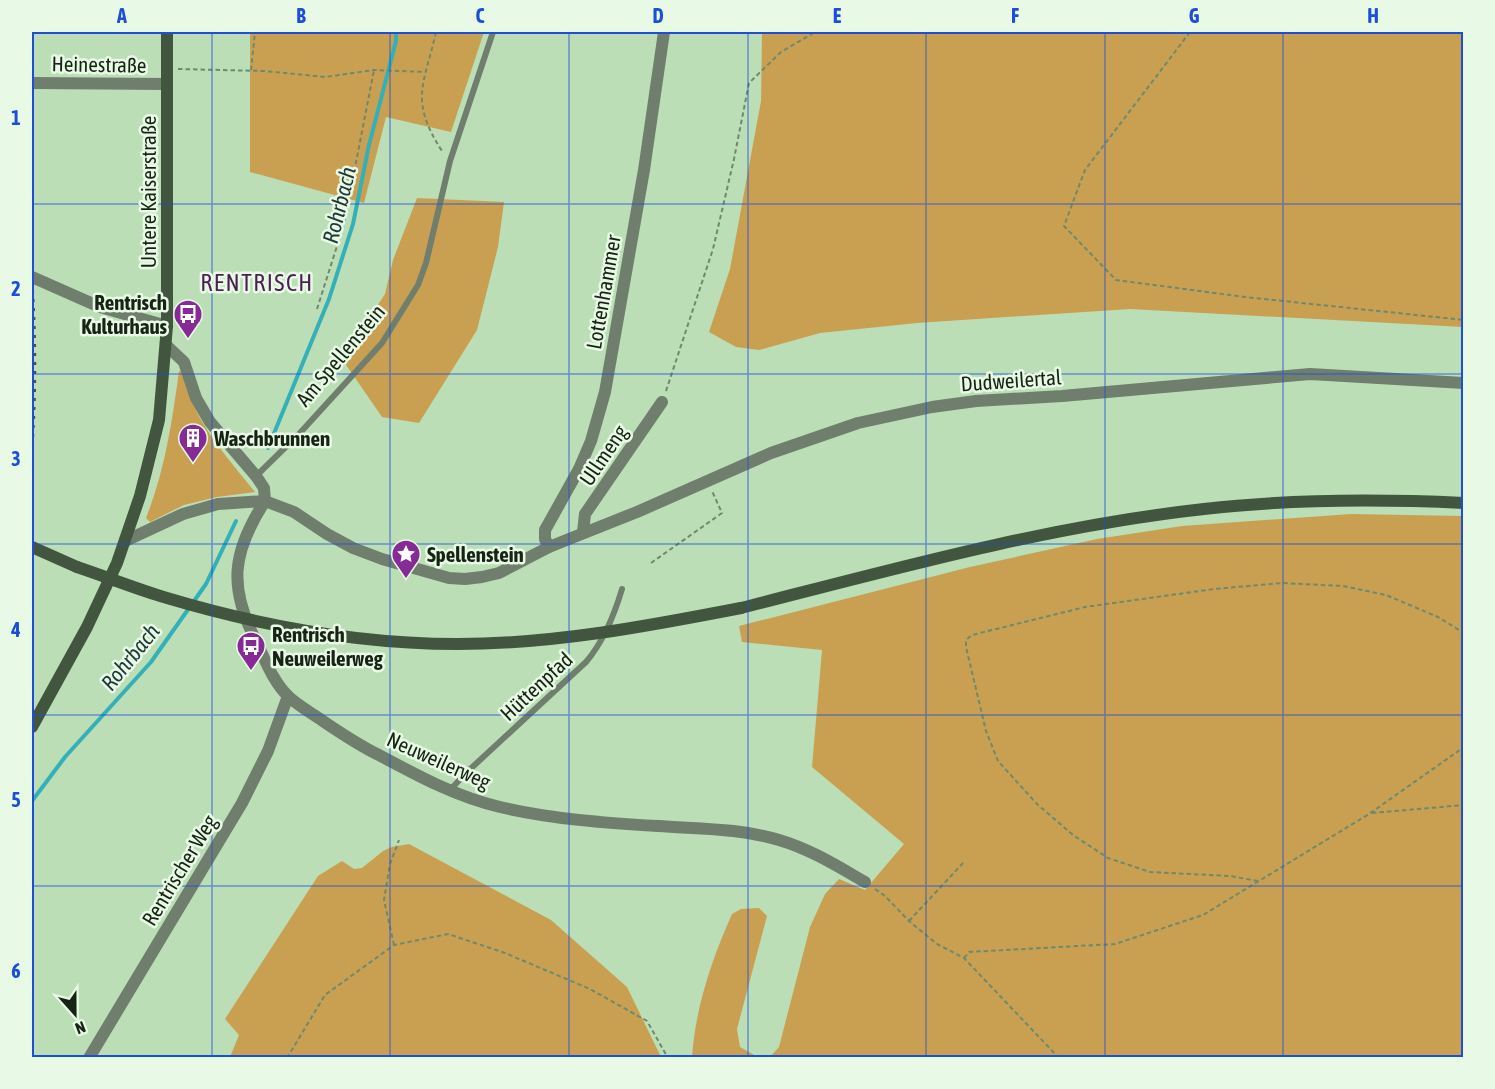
<svg xmlns="http://www.w3.org/2000/svg" width="1495" height="1089" font-family="'Asap Condensed',sans-serif">
  <style>
    .green { fill: #c9a051 }
    .lines { fill: none; stroke-linecap: round; stroke-linejoin: round }
    .stream { stroke: #34b0b8; stroke-width: 4 }
    .path { stroke: #70896d; stroke-width: 2; stroke-dasharray: 4.5 3; stroke-linecap: butt }
    .service { stroke: #707e6e; stroke-width: 6 }
    .minor { stroke: #707e6e; stroke-width: 12 }
    .tertiary { stroke: #707e6e; stroke-width: 12 }
    .secondary { stroke: #42563f; stroke-width: 12 }
    .rail { stroke: #435540; stroke-width: 4; stroke-dasharray: 3 6; stroke-linecap: butt }
    .secondary-bridge { stroke: #42563f; stroke-width: 12 }
    .grid { fill: none; stroke: #1d4ed8; stroke-width: 1.5; stroke-opacity: 0.55 }
    .labels { text-anchor: middle; dominant-baseline: central; stroke-width: 5; stroke-linejoin: round; paint-order: stroke }
    .street-label { font-size: 21px; fill: #172415; stroke: #e8fae5 }
    .poi-label { font-size: 21px; font-weight: bold; fill: #172415; stroke: #e8fae5; text-anchor: start }
    .water-label { font-size: 22px; font-style: italic; fill: #1e383a; stroke: #e8fae5 }
    .quarter-label { font-size: 24px; letter-spacing: 1.5px; fill: #4b1f52; stroke: #e8fae5 }
    .neatline { fill: none; stroke: #1d4ed8; stroke-width: 2 }
    .grid-label { font-size: 20px; text-anchor: middle; font-weight: bold; fill: #1d4ed8 }
  </style>
  <rect width="100%" height="100%" fill="#bbdeb6"/>
  <path class="green" d="M250,32H484L451,132L386,117L364,203L250,172Z
    M762,32H1463V327L1130,309L917,323L820,333L759,350L736,347L709,332L730,269L761,101Z
    M417,198L504,202L498,247L477,330L419,423L382,417L342,359L385,294L393,260Z
    M179,371L182,372C194,422 224,453 255,492L217,497L184,505L150,522L146,518C165,470 172,422 179,371Z
    M1351,514L1463,516V1057L692,1058C695,1008 712,959 732,914L741,909L759,908L767,916L737,1029L740,1047L756,1056L770,1057L779,1047L810,927L825,894L839,879L865,890L904,844L812,767L822,650L742,642L739,626L970,567L1097,539L1182,526Z
    M409,844L551,920L627,987L661,1057H230L239,1035L225,1019L318,876L342,861L354,869L362,868L383,851L392,847Z"/>
  <g class="lines">
    <path class="stream" d="M268,448L329,299L353,224L369,145L396,41V32
      M32,801L65,757L151,662L206,584L236,521"/>
    <path class="path" d="M436,32C424,85 409,100 442,151
      M1190,32L1085,170L1064,226L1116,280L1245,297L1464,320
      M178,69L264,71L325,77L374,70L425,72
      M251,70L255,32
      M317,309L344,224L374,70
      M666,391L713,249L734,159L749,83L781,52L815,32
      M196,451L204,435
      M651,563L722,513L712,491
      M1372,813L1464,805
      M1258,881L1230,876L1150,872L1108,858L1073,835L1037,804L998,761L986,731L966,647V640L972,635L1085,607L1214,589L1282,583L1343,586L1386,595L1438,617L1464,633
      M875,889L885,896L909,921L937,944L964,958L1059,1058
      M909,921L963,863
      M394,945L384,900L390,864L399,840
      M964,958L969,952L1115,944L1203,915L1369,814L1464,747
      M287,1058L325,995L394,945L448,934L505,953L590,989L647,1021L668,1058"/>
    <path class="service" d="M256,476L299,434L382,343L418,285L426,263L450,161L493,32
      M450,790L467,772L586,662C604,641 614,616 622,589"/>
    <path class="minor" d="M32,83L167,84
      M32,277L100,307L167,326
      M265,501C232,552 228,587 256,641C265,659 273,682 288,696C295,703 305,709 314,715C335,729 356,744 379,755C418,776 457,797 500,807C551,819 606,823 658,826C698,829 740,828 779,840C810,849 837,866 865,882
      M583,532L585,514L662,402
      M549,547L545,539V530L579,469L591,441L605,392L644,170L664,32
      M89,1058L242,803L268,751L288,696"/>
    <path class="tertiary" d="M166,345L184,362L196,398L210,422L256,476L264,488L265,501
      M125,541L183,514L218,504L265,501L294,512L327,534L353,548L382,559L449,578L465,579L482,577L499,573L549,547L637,512L771,453L858,423L932,407L976,401L1062,396L1310,374L1464,383"/>
    <path class="secondary" d="M32,547L77,567
      M741,608C894,569 1048,526 1204,509C1290,499 1377,499 1464,503
      M32,727L87,627L117,563L140,496L159,420L167,326V32"/>
    <path class="rail" d="M32,290C35,341 35,390 32,440"/>
    <path class="secondary-bridge" d="M77,567C107,577 136,589 167,598C261,626 359,644 458,644C554,644 648,626 741,608"/>
  </g>
  <path class="grid" d="M212,32V1058M390,32V1058M569,32V1058M748,32V1058M926,32V1058M1105,32V1058M1283,32V1058M32,204H1464M32,374H1464M32,544H1464M32,715H1464M32,886H1464"/>
  <defs>
    <g id="bus-pin" transform="scale(1.5)"><path d="M0 17L-7.5 6A9.5 9.5 0 1 1 7.5 6Z" fill="#862a95" stroke="#e8fae5"/><path d="M-5-6H5V4H4V6H2V4H-2V6H-4V4H-5ZM-3.5-4V0h7V-4ZM-3.5 1.2v1.5H-2V1.2ZM2 1.2v1.5H3.5V1.2Z" fill="#fff"/></g>
    <g id="building-pin" transform="scale(1.5)"><path d="M0 17L-7.5 6A9.5 9.5 0 1 1 7.5 6Z" fill="#862a95" stroke="#e8fae5"/><path d="M-4-6H4V6H1V3H-1V6H-4ZM-2.5-4.3h1.7v1.8h-1.7ZM.8-4.3h1.7v1.8H.8ZM-2.5-1h1.7V.8h-1.7ZM.8-1h1.7V.8H.8Z" fill="#fff"/></g>
    <g id="sight-pin" transform="scale(1.5)"><path d="M0 17L-7.5 6A9.5 9.5 0 1 1 7.5 6Z" fill="#862a95" stroke="#e8fae5"/><path d="M0-6L1.8-2.2L6-1.7L2.9 1.2L3.7 5.4L0 3.3L-3.7 5.4L-2.9 1.2L-6-1.7L-1.8-2.2Z" fill="#fff"/></g>
  </defs>
  <g fill-rule="evenodd">
    <use href="#bus-pin" x="188" y="314"/>
    <use href="#building-pin" x="193" y="438"/>
    <use href="#sight-pin" x="406" y="554"/>
    <use href="#bus-pin" x="251" y="646"/>
  </g>
  <g class="labels">
    <g class="street-label">
      <text transform="translate(99 64) rotate(1)">Heinestraße</text>
      <text transform="translate(148 192) rotate(-90)">Untere Kaiserstraße</text>
      <text transform="translate(603 292) rotate(-80)">Lottenhammer</text>
      <text transform="translate(340 355) rotate(-50)">Am Spellenstein</text>
      <text transform="translate(1011 380) rotate(-4)">Dudweilertal</text>
      <text transform="translate(603 455) rotate(-56)">Ullmeng</text>
      <text transform="translate(536 686) rotate(-43)">Hüttenpfad</text>
      <text transform="translate(439 760) rotate(24)">Neuweilerweg</text>
      <text transform="translate(179 870) rotate(-59)">Rentrischer Weg</text>
    </g>
    <g class="poi-label">
      <text x="167" y="302" text-anchor="end">Rentrisch<tspan x="167" dy="24">Kulturhaus</tspan></text>
      <text x="214" y="438">Waschbrunnen</text>
      <text x="427" y="554">Spellenstein</text>
      <text x="272" y="634">Rentrisch<tspan x="272" dy="24">Neuweilerweg</tspan></text>
    </g>
    <g class="water-label">
      <text transform="translate(339 205) rotate(-76)">Rohrbach</text>
      <text transform="translate(130 657) rotate(-51)">Rohrbach</text>
    </g>
    <g class="quarter-label">
      <text x="257" y="282">RENTRISCH</text>
    </g>
  </g>
  <rect width="1495" height="1089" fill="none" stroke="#e8fae5" stroke-width="66"/>
  <g transform="translate(75 1014) rotate(159)" stroke="#e8fae5" stroke-width="4.5" paint-order="stroke">
  <path d="M0-4.5L10 22L0 15L-10 22Z" fill="#172415"/>
  <text y="-9" font-size="16" font-weight="bold" text-anchor="middle" fill="#172415">N</text>
  </g>
  <rect x="33" y="33" width="1429" height="1023" class="neatline"/>
  <g class="grid-label">
    <text x="122" y="23">A</text>
    <text x="301" y="23">B</text>
    <text x="480" y="23">C</text>
    <text x="658" y="23">D</text>
    <text x="837" y="23">E</text>
    <text x="1015" y="23">F</text>
    <text x="1194" y="23">G</text>
    <text x="1373" y="23">H</text>
    <text x="16" y="125">1</text>
    <text x="16" y="296">2</text>
    <text x="16" y="466">3</text>
    <text x="16" y="637">4</text>
    <text x="16" y="807">5</text>
    <text x="16" y="978">6</text>
  </g>
</svg>
